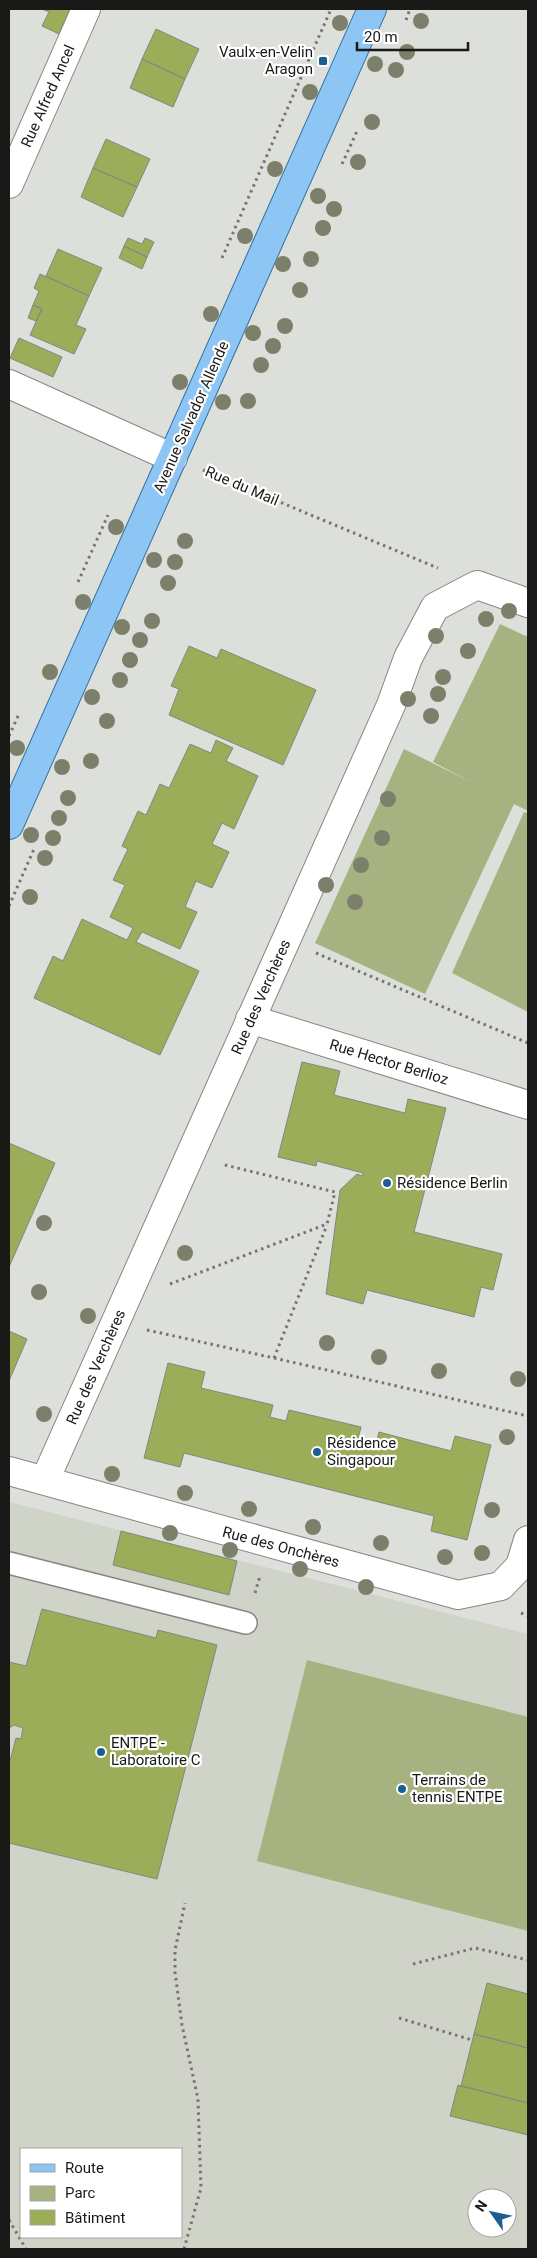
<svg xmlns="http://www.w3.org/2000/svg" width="537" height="2258" font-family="Roboto,sans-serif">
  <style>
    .built { fill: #d0d3c7; fill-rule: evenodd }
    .green { fill: #a6b280 }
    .building { fill: #9bad59; stroke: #858681 }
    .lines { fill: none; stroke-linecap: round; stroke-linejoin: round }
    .service-casing { stroke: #868783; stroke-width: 24 }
    .minor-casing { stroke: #868783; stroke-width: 30 }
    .primary-casing { stroke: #3370a1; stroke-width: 30 }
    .path { stroke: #747572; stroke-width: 3; stroke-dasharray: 2.5 4; stroke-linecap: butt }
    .service { stroke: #fff; stroke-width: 21 }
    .minor { stroke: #fff; stroke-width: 28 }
    .primary { stroke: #8dc5f4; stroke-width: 28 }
    .tree { fill: #7c806a }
    .poi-dot { fill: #1a5e92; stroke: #fff; stroke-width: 2 }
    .labels { text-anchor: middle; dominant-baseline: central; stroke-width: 4.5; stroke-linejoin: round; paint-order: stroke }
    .poi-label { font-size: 15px; fill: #191917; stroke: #fff; text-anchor: start }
    .street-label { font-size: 15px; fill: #191917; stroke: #fff }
  </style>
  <rect width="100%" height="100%" fill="#dddfda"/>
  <path class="built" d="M9,1502L528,1634V2249H9ZM21,2149H181V2237H21ZM477,2198H507V2228H477Z"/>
  <path class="green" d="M500,624L528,637V811L514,804L425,994L315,943L404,749L471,782L433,762Z
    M524,812L528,813V1012L452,973Z
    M307,1660L528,1717V1931L257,1861Z"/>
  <path class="building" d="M42,9H70L59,34L42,26L49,12Z
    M156,29L199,49L185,79L142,59Z
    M142,59L185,79L173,107L130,88Z
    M106,139L150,159L137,187L93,168Z
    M93,168L137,187L123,217L81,197Z
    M128,238L142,244L145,238L154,242L147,257L124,246Z
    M124,246L147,257L142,269L119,258Z
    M58,249L102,268L89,296L46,276Z
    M40,274L89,296L76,325L86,329L74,354L30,335L42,309L33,305L39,291L34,288Z
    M33,305L42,309L36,321L28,318Z
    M19,338L62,357L53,377L10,358Z
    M189,646L217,658L221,649L316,690L283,765L169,715L179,689L171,686Z
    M216,740L233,748L226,761L258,776L234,829L222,823L212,844L229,852L212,888L196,881L185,907L197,912L180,949L142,932L136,942L199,971L160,1055L34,998L53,956L63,961L82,919L127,940L133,928L110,917L125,885L113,880L128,849L122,846L138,811L146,815L160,784L169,788L190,744L211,753Z
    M302,1062L340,1071L334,1095L405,1113L408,1099L446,1108L414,1232L502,1254L493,1290L481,1287L474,1317L367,1290L363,1304L326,1294L340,1190L357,1174L362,1176L363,1173L317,1161L316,1166L278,1157Z
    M9,1143L55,1163L9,1267Z
    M9,1331L27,1339L9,1381Z
    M168,1363L205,1372L201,1388L273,1405L270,1417L286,1421L289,1410L361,1427L358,1439L376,1443L379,1432L451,1451L455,1436L491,1445L467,1540L431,1531L434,1516L184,1453L180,1467L144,1458Z
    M121,1531L237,1561L229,1595L113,1565Z
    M42,1609L156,1638L158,1630L217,1645L157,1879L9,1843V1765L16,1738L21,1739L23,1728L14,1725L9,1728V1662L26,1666Z
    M487,1983L528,1994V2048L474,2034Z
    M474,2034L528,2048V2103L461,2086Z
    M458,2085L528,2103V2135L450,2116Z"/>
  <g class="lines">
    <g class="service-casing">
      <path id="service" d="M9,1563L246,1623"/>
    </g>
    <g class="minor-casing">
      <path id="minor" d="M9,184L86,9
        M9,384L173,458
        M250,1019L528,1105
        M9,1471L458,1595L501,1586L520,1566L528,1540
        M45,1480L391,705L408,658L435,607L477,585L528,603"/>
    </g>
    <g class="primary-casing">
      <path id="primary" d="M9,825L372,9"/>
    </g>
    <path class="path" d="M406,20L410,9
      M342,164L358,129
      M222,258L331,9
      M203,470L438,568
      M78,582L108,515
      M9,736L19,714
      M9,906L34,849
      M316,953L528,1043
      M170,1284L327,1224L335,1192L221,1164
      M147,1330L274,1358L327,1225
      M274,1358L528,1416
      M255,1593L260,1576
      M521,1613L528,1616
      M413,1964L475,1948L528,1960
      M399,2018L472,2040
      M9,2220L26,2249
      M184,2249L201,2188L198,2099L182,2025L175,1972V1950L185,1903"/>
    <use href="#service" class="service"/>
    <use href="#minor" class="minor"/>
    <use href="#primary" class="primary"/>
  </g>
  <g class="tree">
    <circle cx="421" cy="21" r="8"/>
    <circle cx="340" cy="23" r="8"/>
    <circle cx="407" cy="52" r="8"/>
    <circle cx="375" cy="64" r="8"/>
    <circle cx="396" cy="70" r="8"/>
    <circle cx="310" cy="92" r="8"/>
    <circle cx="372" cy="122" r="8"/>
    <circle cx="358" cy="162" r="8"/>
    <circle cx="275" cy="169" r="8"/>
    <circle cx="318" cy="196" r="8"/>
    <circle cx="334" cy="209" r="8"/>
    <circle cx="323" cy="228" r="8"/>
    <circle cx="245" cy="236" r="8"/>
    <circle cx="311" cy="259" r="8"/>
    <circle cx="283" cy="264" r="8"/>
    <circle cx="300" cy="290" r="8"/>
    <circle cx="211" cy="314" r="8"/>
    <circle cx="285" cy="326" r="8"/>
    <circle cx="253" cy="333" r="8"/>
    <circle cx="273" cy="346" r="8"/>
    <circle cx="261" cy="365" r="8"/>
    <circle cx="180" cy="382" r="8"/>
    <circle cx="248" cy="401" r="8"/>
    <circle cx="223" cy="402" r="8"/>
    <circle cx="116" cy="527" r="8"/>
    <circle cx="185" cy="541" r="8"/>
    <circle cx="154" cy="560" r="8"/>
    <circle cx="175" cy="562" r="8"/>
    <circle cx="168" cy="583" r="8"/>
    <circle cx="83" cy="602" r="8"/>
    <circle cx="509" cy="611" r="8"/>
    <circle cx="486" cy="619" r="8"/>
    <circle cx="152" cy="621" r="8"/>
    <circle cx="122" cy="627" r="8"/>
    <circle cx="436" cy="636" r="8"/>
    <circle cx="140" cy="640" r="8"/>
    <circle cx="468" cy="651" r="8"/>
    <circle cx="130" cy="660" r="8"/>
    <circle cx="50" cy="672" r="8"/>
    <circle cx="443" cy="677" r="8"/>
    <circle cx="120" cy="680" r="8"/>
    <circle cx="438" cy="694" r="8"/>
    <circle cx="92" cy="697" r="8"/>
    <circle cx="408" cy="699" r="8"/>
    <circle cx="431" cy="716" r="8"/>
    <circle cx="107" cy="721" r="8"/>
    <circle cx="17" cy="748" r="8"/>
    <circle cx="91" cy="761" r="8"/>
    <circle cx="62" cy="767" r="8"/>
    <circle cx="68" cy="798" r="8"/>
    <circle cx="388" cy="799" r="8"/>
    <circle cx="59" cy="818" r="8"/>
    <circle cx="31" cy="835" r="8"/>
    <circle cx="53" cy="838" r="8"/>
    <circle cx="382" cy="838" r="8"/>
    <circle cx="45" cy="858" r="8"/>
    <circle cx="361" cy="865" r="8"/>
    <circle cx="326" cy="885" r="8"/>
    <circle cx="30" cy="897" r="8"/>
    <circle cx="355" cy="902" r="8"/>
    <circle cx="44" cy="1223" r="8"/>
    <circle cx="185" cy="1253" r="8"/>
    <circle cx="39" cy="1292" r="8"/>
    <circle cx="88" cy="1316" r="8"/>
    <circle cx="327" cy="1343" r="8"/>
    <circle cx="379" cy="1357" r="8"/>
    <circle cx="439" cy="1371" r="8"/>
    <circle cx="518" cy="1379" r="8"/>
    <circle cx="44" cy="1414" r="8"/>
    <circle cx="507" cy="1437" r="8"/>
    <circle cx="112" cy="1474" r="8"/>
    <circle cx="185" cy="1493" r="8"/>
    <circle cx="249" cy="1509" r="8"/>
    <circle cx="492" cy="1510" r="8"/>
    <circle cx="313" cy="1527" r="8"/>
    <circle cx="170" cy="1533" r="8"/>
    <circle cx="381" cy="1543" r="8"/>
    <circle cx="230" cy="1550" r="8"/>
    <circle cx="482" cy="1553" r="8"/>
    <circle cx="445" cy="1557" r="8"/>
    <circle cx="300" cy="1569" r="8"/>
    <circle cx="366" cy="1587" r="8"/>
  </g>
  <g class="poi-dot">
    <rect x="318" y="56" width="10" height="10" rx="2.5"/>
    <circle cx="387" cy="1183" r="5"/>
    <circle cx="317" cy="1452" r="5"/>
    <circle cx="101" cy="1752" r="5"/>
    <circle cx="402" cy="1789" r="5"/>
  </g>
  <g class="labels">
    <g class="poi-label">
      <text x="313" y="52" text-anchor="end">Vaulx-en-Velin<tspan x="313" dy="17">Aragon</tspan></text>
      <text x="397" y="1183">Résidence Berlin</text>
      <text x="327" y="1443">Résidence<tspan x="327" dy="17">Singapour</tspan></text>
      <text x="111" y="1743">ENTPE -<tspan x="111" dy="17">Laboratoire C</tspan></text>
      <text x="412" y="1780">Terrains de<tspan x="412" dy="17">tennis ENTPE</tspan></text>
    </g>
    <g class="street-label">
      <text transform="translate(48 96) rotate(-66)">Rue Alfred Ancel</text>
      <text transform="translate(191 417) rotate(-66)">Avenue Salvador Allende</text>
      <text transform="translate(242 486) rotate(23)">Rue du Mail</text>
      <text transform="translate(261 997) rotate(-66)">Rue des Verchères</text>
      <text transform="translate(389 1062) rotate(17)">Rue Hector Berlioz</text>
      <text transform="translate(96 1367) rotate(-66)">Rue des Verchères</text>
      <text transform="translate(281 1547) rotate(15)">Rue des Onchères</text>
    </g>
  </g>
  <rect width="537" height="2258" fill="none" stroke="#191917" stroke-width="20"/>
  <rect x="20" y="2148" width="162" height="90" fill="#ffffff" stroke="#a3a3a2"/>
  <rect x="30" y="2164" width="25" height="8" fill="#8dc5f4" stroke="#a3a3a2"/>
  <text x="65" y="2173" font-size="15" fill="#191917">Route</text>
  <rect x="30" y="2186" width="25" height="15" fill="#a6b280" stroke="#a3a3a2"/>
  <text x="65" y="2198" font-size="15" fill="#191917">Parc</text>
  <rect x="30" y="2210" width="25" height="15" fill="#9bad59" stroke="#a3a3a2"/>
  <text x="65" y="2223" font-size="15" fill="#191917">Bâtiment</text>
  <g transform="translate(492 2213) rotate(303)"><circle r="24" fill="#ffffff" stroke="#a3a3a2"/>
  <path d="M0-4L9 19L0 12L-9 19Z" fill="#1a5e92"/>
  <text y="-8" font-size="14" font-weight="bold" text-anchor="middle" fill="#191917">N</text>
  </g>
  <path d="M357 42v8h111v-8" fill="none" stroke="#191917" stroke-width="2.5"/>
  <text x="364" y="42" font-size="15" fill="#191917" stroke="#ffffff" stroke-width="4" paint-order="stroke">20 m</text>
</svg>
